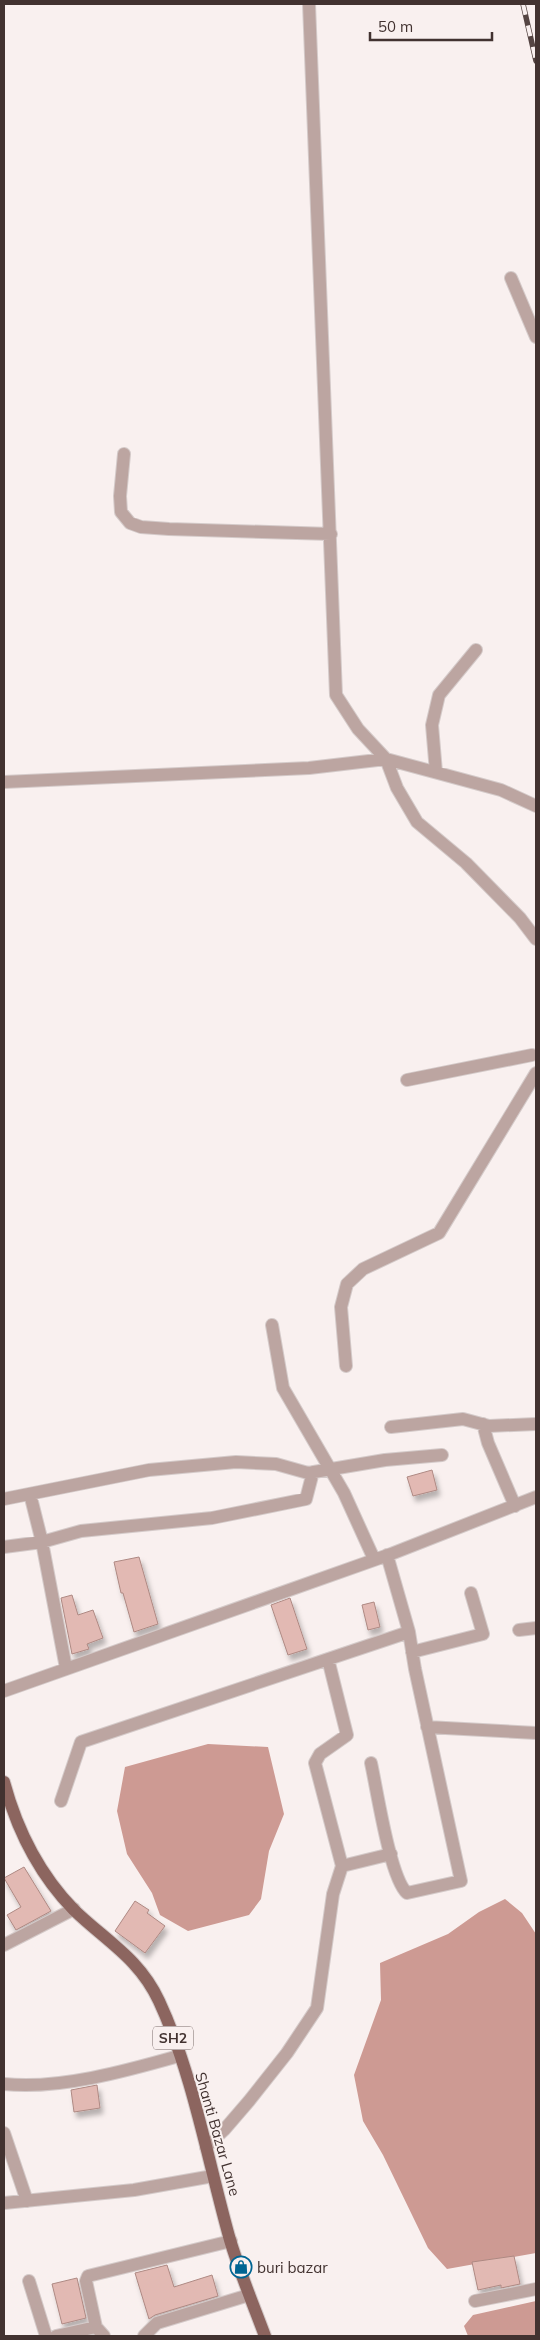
<svg xmlns="http://www.w3.org/2000/svg" width="540" height="2340" font-family="Mulish,sans-serif">
  <style>
    .water { fill: #cd9a93 }
    .building { fill: #e2b9b3; stroke: #ae8983; filter: url(#shadow) }
    .lines { fill: none; stroke-linecap: round; stroke-linejoin: round }
    .minor-casing { stroke: #d4cac9; stroke-width: 14 }
    .major-casing { stroke: #d4cac9; stroke-width: 14 }
    .minor { stroke: #bca5a1; stroke-width: 12 }
    .major { stroke: #8c655f; stroke-width: 12 }
    .rail-casing { stroke: #554543; stroke-width: 5.5 }
    .rail { stroke: #f9f0ef; stroke-width: 4; stroke-dasharray: 11; stroke-linecap: butt }
    .labels { text-anchor: middle; dominant-baseline: central; stroke-width: 4; stroke-linejoin: round; paint-order: stroke }
    .shield { fill: #f9f0ef; stroke: #796b69; stroke-width: 1 }
    .shield-label { font-size: 14px; font-weight: bold; fill: #423230 }
    .street-label { font-size: 15px; fill: #423230; stroke: #f9f0ef }
    .poi-label { font-size: 15px; fill: #423230; stroke: #f9f0ef; text-anchor: start }
  </style>
  <defs>
    <filter id="shadow"><feDropShadow dx="3" dy="5.5" stdDeviation="2.5" flood-color="#0004"/></filter>
  </defs>
  <rect width="100%" height="100%" fill="#f9f0ef"/>
  <path class="water" d="M208,1744L268,1747L284,1814L269,1851L261,1899L249,1915L188,1931L160,1915L152,1893L127,1854L117,1811L125,1767Z
    M505,1899L522,1913L536,1934V2253L447,2269L428,2248L383,2155L363,2121L354,2075L381,2000L380,1963L448,1934L479,1912Z
    M536,2301V2336H468L464,2326L473,2315Z"/>
  <path class="building" d="M432,1470L437,1490L413,1496L407,1477Z
    M139,1557L158,1624L134,1632L123,1593H121L114,1562Z
    M72,1595L78,1615L93,1610L103,1638L87,1644L89,1649L72,1654L61,1598Z
    M290,1598L307,1649L288,1655L271,1605Z
    M374,1602L380,1627L368,1630L362,1605Z
    M24,1867L51,1911L16,1930L7,1915L21,1907L4,1878Z
    M135,1901L149,1910L147,1913L165,1926L145,1953L115,1931Z
    M97,2085L100,2108L74,2112L71,2090Z
    M514,2256L520,2284L501,2288V2285L478,2290L472,2262Z
    M167,2265L174,2287L212,2275L218,2296L155,2315L149,2319L135,2273Z
    M77,2278L86,2318L62,2324L52,2284Z"/>
  <g class="lines">
    <g class="minor-casing">
      <path id="minor" d="M309,4L336,695L358,729L386,759L397,788L417,822L466,863L520,918L536,939
        M511,278L536,337
        M124,454L120,496L121,512L130,523L141,527L169,529L331,534
        M436,772L432,725L439,695L476,650
        M4,782L309,768L386,759L501,790L536,806
        M407,1080L532,1055
        M272,1325L283,1388L344,1493L374,1559
        M346,1366L341,1307L347,1284L363,1269L439,1233L536,1073
        M483,1424L488,1443L515,1506
        M391,1427L463,1419L489,1426L536,1424
        M30,1494L42,1542L66,1668
        M4,1499L149,1470L236,1462L276,1464L308,1473L385,1460L442,1455
        M4,1547L42,1542L81,1531L212,1518L306,1499L313,1472
        M519,1630L536,1628
        M412,1652L483,1634L471,1593
        M4,1691L391,1554L536,1497
        M427,1727L536,1733
        M371,1763C377,1790 390,1878 407,1893L461,1881L415,1669L409,1632L387,1555
        M61,1801L81,1742L409,1632
        M342,1866L391,1854
        M4,1945L74,1909
        M4,2084C59,2090 126,2071 179,2056
        M4,2133L27,2201
        M206,2147L224,2130L249,2101L287,2053L317,2008L333,1894L342,1866L315,1763L320,1754L347,1735L328,1659
        M4,2203L134,2190L213,2176
        M29,2281L46,2336
        M475,2301L536,2289
        M56,2336L96,2327
        M104,2336L96,2327L86,2281L88,2276L231,2241
        M144,2336L157,2323L249,2295"/>
    </g>
    <g class="major-casing">
      <path id="major" d="M4,1782C17,1830 39,1874 74,1910C106,1941 139,1958 159,2001C193,2074 208,2162 230,2240C240,2273 253,2304 265,2336"/>
    </g>
    <use href="#minor" class="minor"/>
    <use href="#major" class="major"/>
    <g class="rail-casing">
      <path id="rail" d="M523,4L536,61"/>
    </g>
    <use href="#rail" class="rail"/>
  </g>
  <defs>
    <g id="shop-ring" transform="scale(1.125)"><circle r="9.5" fill="#f9f0ef" stroke="#006593" stroke-width="1.5"/><path d="M-5-2.5h2.3a2.7 3.5 0 0 1 5.4 0H5L5.5 6h-11ZM-1.5-2.5h3a1.5 2.3 0 0 0-3 0Z" fill="#006593"/></g>
  </defs>
  <g fill-rule="evenodd">
    <use href="#shop-ring" x="241" y="2267"/>
  </g>
  <g class="labels">
    <rect class="shield" x="153" y="2026.5" width="40" height="23" rx="4"/>
    <g class="shield-label">
      <text x="173" y="2038">SH2</text>
    </g>
    <g class="street-label">
      <text transform="translate(218 2134) rotate(74)">Shanti Bazar Lane</text>
    </g>
    <g class="poi-label">
      <text x="257" y="2267">buri bazar</text>
    </g>
  </g>
  <rect width="540" height="2340" fill="none" stroke="#423230" stroke-width="10"/>
  <path d="M370 32v8h122v-8" fill="none" stroke="#423230" stroke-width="2.5"/>
  <text x="378" y="32" font-size="15" fill="#423230" stroke="#f9f0ef" stroke-width="4" paint-order="stroke">50 m</text>
</svg>
